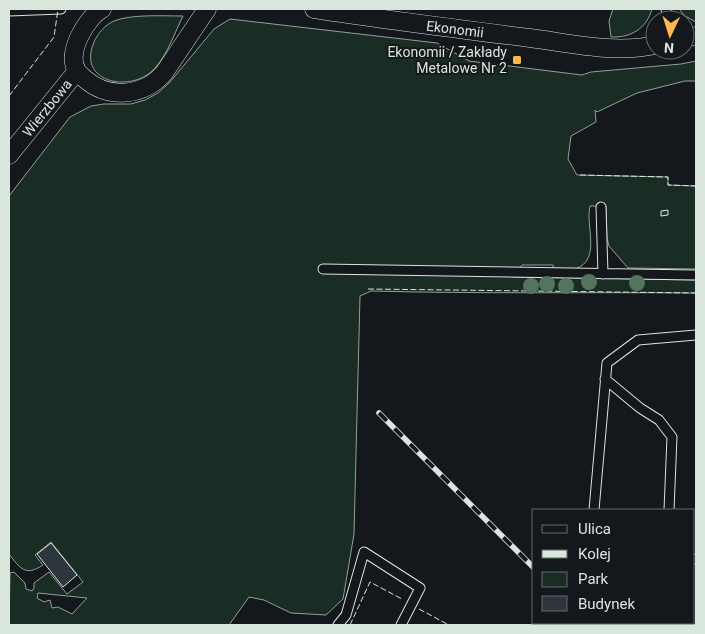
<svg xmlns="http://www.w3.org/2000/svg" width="705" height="634" font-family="Roboto,sans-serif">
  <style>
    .green { fill: #1a2d24; stroke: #939e99; fill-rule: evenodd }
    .building { fill: #2c363c; stroke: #d8e6dc }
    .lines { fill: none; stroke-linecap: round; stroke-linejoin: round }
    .service-casing { stroke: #d8e6dc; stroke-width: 11 }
    .minor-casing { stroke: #d8e6dc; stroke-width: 19 }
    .service { stroke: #14181c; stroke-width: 9 }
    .minor { stroke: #14181c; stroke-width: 18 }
    .rail-casing { stroke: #d8e6dc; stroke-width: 5.5 }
    .rail { stroke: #14181c; stroke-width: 4; stroke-dasharray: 11; stroke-linecap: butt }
    .fence { stroke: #d8e6dc; stroke-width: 1; stroke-dasharray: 6 2.5; stroke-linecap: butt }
    .tree { fill: #55745f }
    .poi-dot { fill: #ffb74d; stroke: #14181c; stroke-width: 2 }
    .labels { text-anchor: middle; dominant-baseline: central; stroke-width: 4; stroke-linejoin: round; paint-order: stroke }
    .street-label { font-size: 14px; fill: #d8e6dc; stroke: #14181c }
    .poi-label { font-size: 14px; fill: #d8e6dc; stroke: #14181c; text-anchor: end }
  </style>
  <rect width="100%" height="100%" fill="#14181c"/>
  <path class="green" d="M613,9H652C647,28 631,38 611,37L609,21Z
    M679,9H696V22L685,16Z
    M183,16C175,32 168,53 156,67C134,94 76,84 94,42C98,33 105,25 114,21C131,14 164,16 183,16Z
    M230,19L437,43L469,61L582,75L591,72L681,64L696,61V81H685L637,93L597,112L595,110L596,122L571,136L568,159L577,175L668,177V185L696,186V269L628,268L609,246L607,238L606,206H590C585,226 602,260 575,269C567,272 561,272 553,268V265H522L513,277L696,280V293C588,292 480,294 371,291L360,296L354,534L343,599L326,615L291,613L264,600L249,597L229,625H9L10,573L14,572L25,583L26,589L32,591L34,588V583L49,572L67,594L83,582L51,542L35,555L43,565C25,577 20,568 9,554V196L70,117L91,106L104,104H131L145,100L158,93L170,82L214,29ZM38,593L87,598L72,614L58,607L52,608L50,600L44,602L37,598Z"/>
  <path class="building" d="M668,210V215L661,216V211Z
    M51,543L77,575L63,587L37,554Z"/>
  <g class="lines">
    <g class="service-casing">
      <path id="service" d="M666,9L668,20
        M9,11L61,9
        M601,207L603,274
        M323,269L696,275
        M605,379L640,408L659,420L672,437L669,510
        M594,510L607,363L638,340L696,335
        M694,559H696
        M638,623L640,625
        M338,625L346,615L364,552L420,588L401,625
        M662,625V623"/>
    </g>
    <g class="minor-casing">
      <path id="minor" d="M102,9C86,18 66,53 77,71C79,74 83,77 85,79C109,100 144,96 164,73L207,9
        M314,9C386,20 458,29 530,38C570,43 615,54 655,45
        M685,38L696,36
        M9,155L77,71"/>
    </g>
    <use href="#service" class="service"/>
    <use href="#minor" class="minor"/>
    <g class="rail-casing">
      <path id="rail" d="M379,413L534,568
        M588,623L591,625"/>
    </g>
    <use href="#rail" class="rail"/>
    <path class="fence" d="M9,96L54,37L58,9
      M580,175L668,177V185L696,186
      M368,289L696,293
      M419,609L449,625
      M350,625L370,582L402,599"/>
  </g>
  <g class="tree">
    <circle cx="589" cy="282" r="8"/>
    <circle cx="637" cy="283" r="8"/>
    <circle cx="547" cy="284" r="8"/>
    <circle cx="531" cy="286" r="8"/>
    <circle cx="566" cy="286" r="8"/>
  </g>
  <rect class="poi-dot" x="512" y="55" width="10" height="10" rx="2.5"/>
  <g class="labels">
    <g class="street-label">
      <text transform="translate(455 29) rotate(7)">Ekonomii</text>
      <text transform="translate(47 108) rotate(-51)">Wierzbowa</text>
    </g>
    <g class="poi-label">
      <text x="507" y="52">Ekonomii / Zakłady<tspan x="507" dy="16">Metalowe Nr 2</tspan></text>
    </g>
  </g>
  <rect width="705" height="634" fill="none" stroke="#d8e6dc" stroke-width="20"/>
  <rect x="532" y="509" width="162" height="115" fill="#14181c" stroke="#626a69"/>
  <rect x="542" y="525" width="25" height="8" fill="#14181c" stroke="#626a69"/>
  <text x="578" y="534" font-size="15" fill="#d8e6dc">Ulica</text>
  <rect x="542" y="550" width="25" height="8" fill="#d8e6dc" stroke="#626a69"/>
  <text x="578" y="559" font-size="15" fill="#d8e6dc">Kolej</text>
  <rect x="542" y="572" width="25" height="15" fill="#1a2d24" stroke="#626a69"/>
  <text x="578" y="584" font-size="15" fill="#d8e6dc">Park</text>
  <rect x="542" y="596" width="25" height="15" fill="#2c363c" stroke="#626a69"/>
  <text x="578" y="609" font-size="15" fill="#d8e6dc">Budynek</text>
  <g transform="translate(670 35) rotate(184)"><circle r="24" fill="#14181c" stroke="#626a69"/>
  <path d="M0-4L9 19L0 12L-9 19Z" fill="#ffb74d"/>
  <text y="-8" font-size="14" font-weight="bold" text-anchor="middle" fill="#d8e6dc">N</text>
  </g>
</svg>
